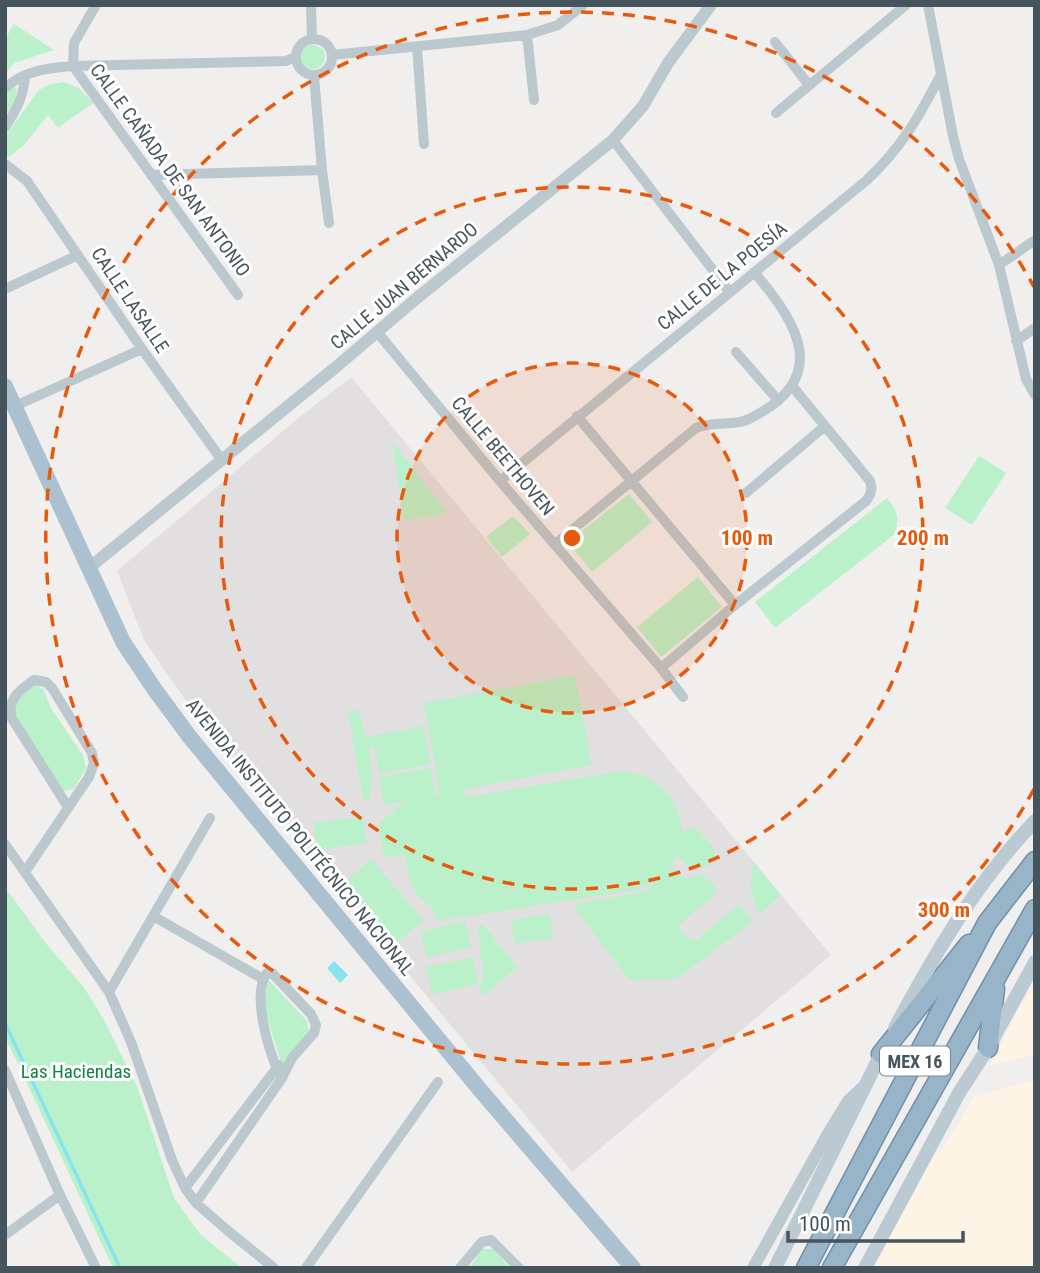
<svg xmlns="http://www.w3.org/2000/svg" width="1040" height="1273" font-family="'Roboto Condensed',sans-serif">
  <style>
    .commercial { fill: #fdf4e6 }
    .education { fill: #e2dfe0 }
    .green { fill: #baf1ca }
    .water { fill: #85e4f0 }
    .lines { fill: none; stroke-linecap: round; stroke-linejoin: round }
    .stream { stroke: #85e4f0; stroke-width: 3.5 }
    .trunk-casing { stroke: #6f91ac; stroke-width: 21 }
    .minor { stroke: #bbc8ce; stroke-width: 10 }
    .tertiary { stroke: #bbc8ce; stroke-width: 12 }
    .secondary { stroke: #bbc9d3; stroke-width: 14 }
    .primary { stroke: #acc1cf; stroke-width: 16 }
    .trunk { stroke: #98b4c8; stroke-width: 18 }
    .ring { fill: none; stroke: #e8590c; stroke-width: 3.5; stroke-dasharray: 12 9 }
    .labels { text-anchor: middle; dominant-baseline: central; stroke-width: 6; stroke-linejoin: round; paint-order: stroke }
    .shield { fill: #fff; stroke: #7d878e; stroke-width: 2 }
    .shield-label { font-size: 18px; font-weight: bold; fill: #45545d }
    .street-label { font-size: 19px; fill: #45545d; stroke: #fff }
    .park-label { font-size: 19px; fill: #128240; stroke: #fff }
    .centre { fill: #e8590c; stroke: #fff; stroke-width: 3.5 }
    .ring-label { font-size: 21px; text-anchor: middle; font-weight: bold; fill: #e8590c; stroke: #fff; stroke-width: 6; stroke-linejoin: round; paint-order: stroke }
  </style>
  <rect width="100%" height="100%" fill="#f1eeee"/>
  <path class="commercial" d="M1035,980V1054L989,1066Z
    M1035,1079V1268H873L934,1155L945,1146L974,1097Z"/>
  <path class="education" d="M351,377L831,955L572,1172L415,982L334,880L215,737L179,691L144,640L117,571L296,420Z"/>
  <path class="green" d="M14,24L54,50L14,63L5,74V39Z
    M301 57a12 12 0 1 1 24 0a12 12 0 1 1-24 0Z
    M64,82L79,88L93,103L58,128L48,115L23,146L9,157L5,154V136L39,90L50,84Z
    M12,85L17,89L15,100L5,117V94Z
    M392,441L447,512H448L404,522Z
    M979,456L1006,473L972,525L945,508Z
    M629,494L652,522L592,572L568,542Z
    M887,498C898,511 899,517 895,534L775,628L755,602Z
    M513,516L530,534L502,557L486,537Z
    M698,577L722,607L661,657L637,627Z
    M575,675L592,765L465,789V797L623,771C657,775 679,797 682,831L696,828L712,845L716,856L709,866C692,870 688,868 677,855L668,869L673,867L686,879L700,874L715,885L716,893L678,926L687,938L696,941L739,904L752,922L676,979L629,980L574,907L580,903L639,893L648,890L655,882L636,890L437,921C434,904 427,906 417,894C408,883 407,869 406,855L384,857L378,825L400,805L407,801L384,805L379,777L431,768L435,794H440L424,703Z
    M36,685L44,690L51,708L83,755L86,768L74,789L60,791L14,720V705L19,697Z
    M358,710L366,737L423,726L431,764L379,774L375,746L369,747L372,777L370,800H363L348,711Z
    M363,816L367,843L317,850L313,823Z
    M371,859L423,920L393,946L341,885Z
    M753,861L780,895L761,914C749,897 750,880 753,861Z
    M5,887L48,946L83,986L103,1018L138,1089L174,1198L200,1234L242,1268H113L5,1036Z
    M550,914L553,938L514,944L511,920Z
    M465,921L471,947L427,957L421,932Z
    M482,923L517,967L482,997L479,990L483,977L478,929Z
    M473,957L479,984L432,994L426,967Z
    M267,978L307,1021L309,1032L283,1069L261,997Z
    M482,1249H493L510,1268H470Z"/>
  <path class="water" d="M334,961L348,975L340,983L327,968Z"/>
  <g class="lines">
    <path class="stream" d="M5,1023L120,1268"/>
    <g class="trunk-casing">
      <path id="trunk" d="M988,1048L995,989
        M881,1054L969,944
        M806,1268L987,923L1035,861
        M832,1268L1035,909"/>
    </g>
    <path class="minor" d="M311,5L312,39
      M928,5L953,136L959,159L999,265L1026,379L1035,395
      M527,35L534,100
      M296 57a18 18 0 1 1 36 0a18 18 0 1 1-36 0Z
      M775,42L809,85
      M417,46L424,144
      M332,55L527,35L558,25L583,5
      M73,66L238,295
      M73,66L74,43L96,5
      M314,76L322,170L329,223
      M5,88C24,70 49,68 73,66L286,61L295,57
      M776,113L906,5
      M5,127C17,109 24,96 25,75
      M613,140L729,291
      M5,164L27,181L142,349L221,459
      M151,175L322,170
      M999,265L1035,240
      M5,289L78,255
      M377,332L500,481L661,668L683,697
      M1016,341L1035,328
      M736,352L777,399
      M15,406L142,349
      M577,416L735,605
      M500,481L867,180C901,148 919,117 940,76
      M746,493L825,426
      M555,544L696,428C716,420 734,427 749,419C831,379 800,326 754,272
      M661,668L735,605L866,501C871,495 873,489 870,481L793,387
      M5,844L109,992L131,1042L172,1160L185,1188L196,1203L227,1230L274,1268
      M25,872L89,777L94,763L92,753L52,688L46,682L34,680C20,690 8,698 11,717L68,807
      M153,916L263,979
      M109,992L210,818
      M5,1070L60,1195L96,1268
      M185,1188L279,1065
      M196,1203L282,1078L292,1058L314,1033L316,1025L311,1014L272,973H267C251,993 269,1057 282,1078
      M5,1235L60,1195
      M306,1268L438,1082
      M460,1268L482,1242L491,1240L519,1268"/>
    <path class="tertiary" d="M90,567L336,367L417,298L613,140L643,106L668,63L711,5
      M753,1268L829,1132L848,1101L862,1088"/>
    <path class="secondary" d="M895,1028C934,955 977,881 1035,821
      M775,1268L885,1046
      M865,1268L959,1093L988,1048L1035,962"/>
    <path class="primary" d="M5,386L123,642L155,690L189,736L481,1091L633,1268"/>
    <use href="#trunk" class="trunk"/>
  </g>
  <circle cx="572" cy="538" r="175" fill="#e8590c" fill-opacity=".12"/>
  <g class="ring">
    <circle cx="572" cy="538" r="175"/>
    <circle cx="572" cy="538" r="351"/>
    <path d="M1034 789A526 526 0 1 1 1034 287"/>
  </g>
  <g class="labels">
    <rect class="shield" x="880" y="1046.5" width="70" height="29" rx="5"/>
    <g class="shield-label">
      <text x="915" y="1061">MEX 16</text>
    </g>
    <g class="street-label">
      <text transform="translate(170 170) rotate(54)">CALLE CAÑADA DE SAN ANTONIO</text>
      <text transform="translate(722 276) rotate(-39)">CALLE DE LA POESÍA</text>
      <text transform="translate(404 286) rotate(-40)">CALLE JUAN BERNARDO</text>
      <text transform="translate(130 300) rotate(56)">CALLE LASALLE</text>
      <text transform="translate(503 456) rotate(50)">CALLE BEETHOVEN</text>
      <text transform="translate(300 837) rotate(51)">AVENIDA INSTITUTO POLITÉCNICO NACIONAL</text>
    </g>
    <g class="park-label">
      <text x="76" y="1071">Las Haciendas</text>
    </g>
  </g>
  <circle cx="572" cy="538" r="10" class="centre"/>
  <g class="ring-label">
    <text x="747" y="545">100 m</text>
    <text x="923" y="545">200 m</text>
    <text x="944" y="917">300 m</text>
  </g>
  <rect width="1040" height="1273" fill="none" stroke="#45545d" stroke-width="14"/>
  <path d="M788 1231v10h175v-10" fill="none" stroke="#45545d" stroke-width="3.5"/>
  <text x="799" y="1231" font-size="21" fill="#45545d" stroke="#ffffff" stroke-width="5" paint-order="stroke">100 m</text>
</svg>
